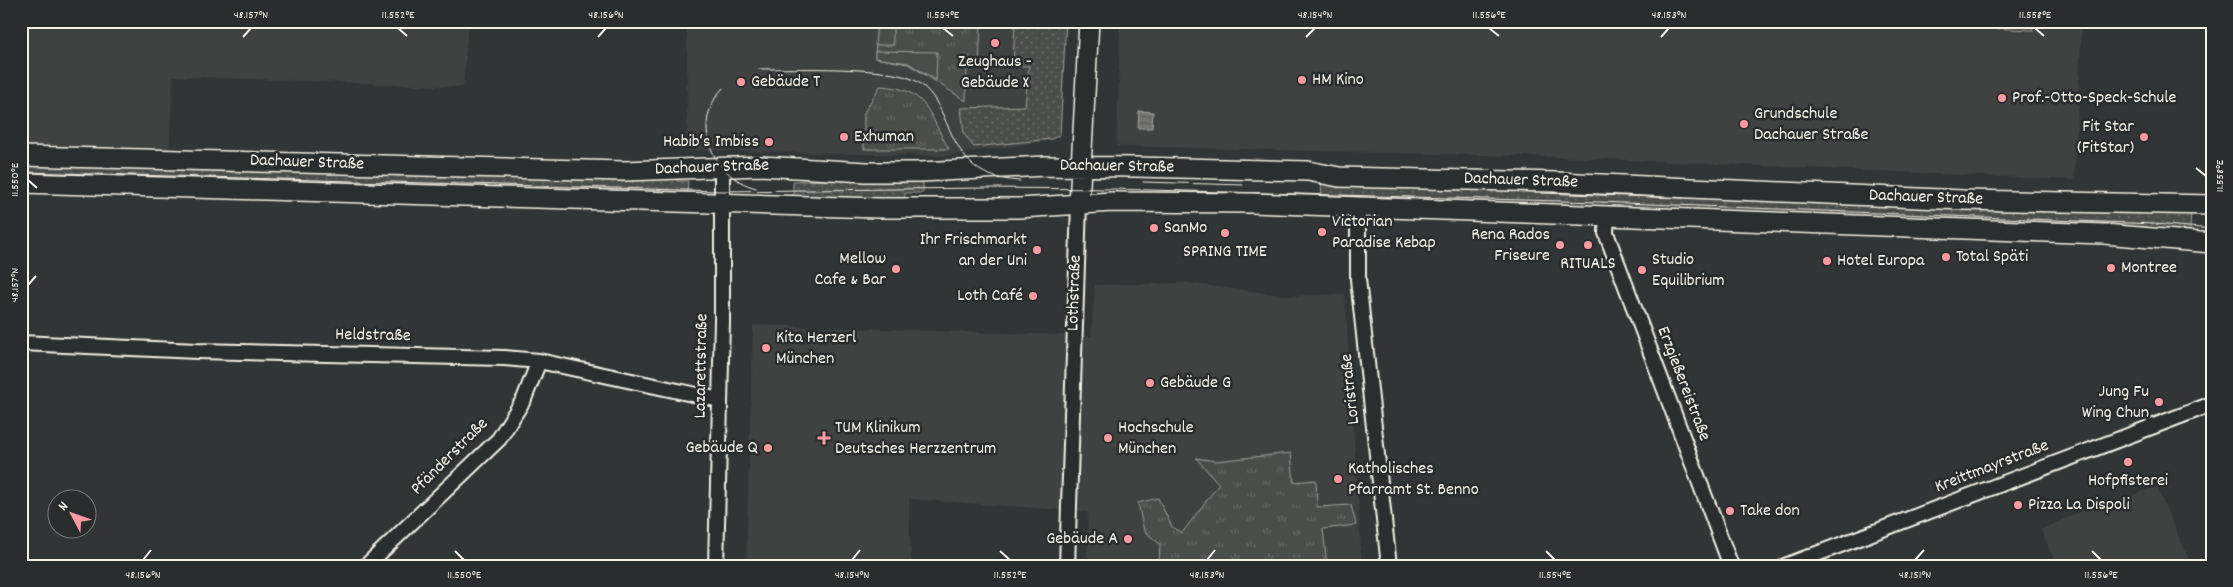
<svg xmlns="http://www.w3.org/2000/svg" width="2233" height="587" font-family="Dekko,sans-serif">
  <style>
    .built { fill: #404242 }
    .grass { fill: url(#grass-dots); stroke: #a09f9a }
    .park { fill: url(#park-tufts); stroke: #a09f9a }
    .garden { fill: #4b4d4c; stroke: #a09f9a }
    .water { fill: url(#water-rules); stroke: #a6a5a0 }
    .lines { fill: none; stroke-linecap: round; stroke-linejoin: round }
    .street-casing { stroke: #f4f1e8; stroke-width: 18 }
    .secondary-casing { stroke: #f4f1e8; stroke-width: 22 }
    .street { stroke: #2a2d2e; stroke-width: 14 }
    .secondary { stroke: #2a2d2e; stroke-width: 19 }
    .tram { stroke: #f4f1e8; stroke-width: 1 }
    .ticks { fill: none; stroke: #f4f1e8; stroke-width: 2 }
    .poi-dot { fill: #ff9aa2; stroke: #2a2d2e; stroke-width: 2 }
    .labels { text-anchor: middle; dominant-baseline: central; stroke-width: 5; stroke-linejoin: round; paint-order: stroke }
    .poi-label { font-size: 18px; fill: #f4f1e8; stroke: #2a2d2e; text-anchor: start }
    .street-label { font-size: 18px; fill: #f4f1e8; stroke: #2a2d2e }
    .neatline { fill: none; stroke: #f4f1e8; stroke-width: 2 }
    .ticks-label { font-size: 12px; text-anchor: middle; fill: #f4f1e8 }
  </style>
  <defs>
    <pattern id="grass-dots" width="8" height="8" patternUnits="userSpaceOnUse" patternTransform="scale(1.25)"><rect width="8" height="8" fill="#4b4d4c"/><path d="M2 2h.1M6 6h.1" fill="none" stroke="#666766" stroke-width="1.8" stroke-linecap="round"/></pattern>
    <pattern id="park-tufts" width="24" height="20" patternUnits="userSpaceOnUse" patternTransform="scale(1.25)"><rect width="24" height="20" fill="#4b4d4c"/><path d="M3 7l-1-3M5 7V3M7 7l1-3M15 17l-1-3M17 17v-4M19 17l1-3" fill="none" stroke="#666766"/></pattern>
    <pattern id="water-rules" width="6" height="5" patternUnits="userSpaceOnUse" patternTransform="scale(1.25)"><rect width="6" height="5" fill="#727370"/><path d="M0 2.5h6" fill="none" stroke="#5e5e5b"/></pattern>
  </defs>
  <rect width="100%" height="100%" fill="#323535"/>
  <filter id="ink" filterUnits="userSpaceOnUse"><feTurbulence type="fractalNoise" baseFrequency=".02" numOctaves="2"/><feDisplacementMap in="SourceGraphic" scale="10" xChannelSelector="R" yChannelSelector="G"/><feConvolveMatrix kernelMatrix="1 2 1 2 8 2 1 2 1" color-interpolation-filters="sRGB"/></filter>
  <g filter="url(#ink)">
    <path class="built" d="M21,21H443V25L468,26L463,87L173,76L168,176L21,171Z
      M687,21H1061L1055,140L944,156L687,150Z
      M1120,21H2082L2074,180L1560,157L1117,146Z
      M1187,283L1289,296L1345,294L1362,566H1087L1088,512L909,499L911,566H746L753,325L1091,336L1095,285Z
      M2156,486L2192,566H2057L2041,530L2079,512L2119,501Z"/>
    <path class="grass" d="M1015,21H1066L1060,135L1051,139L974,147L964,134L961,108L1025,106L1029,66H1013Z
      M21,163L621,179L677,178V181H688L687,195L21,176Z
      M923,179V193H905L904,201L793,197V181Z
      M1321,181L2191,211L2190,233L1322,199Z"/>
    <path class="park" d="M877,21H981L979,67H967L966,101L908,64L875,58Z
      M880,86C928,88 928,114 949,149H864V113Z
      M1291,453L1294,482L1316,480L1317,507L1351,505L1356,525L1323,529L1327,566H1159L1160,544L1144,531L1138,503L1158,498L1172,527L1182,533L1219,484L1196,458L1216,461Z"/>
    <path class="garden" d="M877,21H939V25L893,21V45H875Z
      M1992,21H2033V30L1991,28Z
      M875,51L937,52L936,80L908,63L875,58Z"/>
    <path class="water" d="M1139,111L1153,112L1152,128H1138Z"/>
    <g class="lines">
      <g class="street-casing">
        <path id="street" d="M1358,208V279L1389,566
          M1607,214L1606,233L1731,566
          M21,343L197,351L504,358L539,361L720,400
          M366,566L499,439L524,399L539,361
          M716,566L722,321V166
          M1067,566L1079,204
          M1785,566L2212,404"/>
      </g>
      <g class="secondary-casing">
        <path id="secondary" d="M21,156L624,171L761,166L866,172H920L1046,166L1135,167L1308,171L1339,177L1556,182L1963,200L2212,205
          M21,183L879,208H1020L1112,202L1252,203L2104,234L2212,243
          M1079,204L1089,21"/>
      </g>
      <use href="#street" class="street"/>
      <use href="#secondary" class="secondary"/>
      <path class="tram" d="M759,69C794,69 891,65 918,82C930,90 937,102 943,115C961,156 971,178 1020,181
        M723,88C690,123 711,176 756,188
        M21,172L722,191L986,188L1112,189L1598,202L2154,224L2212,229
        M1143,182L1243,185
        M1541,193L1683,198"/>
    </g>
  </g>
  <path class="ticks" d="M398,28L407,36M943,28L953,36M1489,28L1499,36M2035,28L2044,36M243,37L251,28M598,37L606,28M1306,37L1315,28M1661,37L1669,28M2196,168L2206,176M28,180L37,188M28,285L36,276M455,551L464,560M1000,551L1010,560M1546,551L1555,560M2092,551L2101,560M143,560L151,550M852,560L860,550M1207,560L1215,550M1915,560L1924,550"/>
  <g class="poi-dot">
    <circle cx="995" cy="43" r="5"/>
    <circle cx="1302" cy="80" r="5"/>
    <circle cx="741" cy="82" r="5"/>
    <circle cx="2002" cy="98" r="5"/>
    <circle cx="1744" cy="124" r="5"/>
    <circle cx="844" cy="137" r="5"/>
    <circle cx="2144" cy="137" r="5"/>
    <circle cx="769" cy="142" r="5"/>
    <circle cx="1154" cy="228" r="5"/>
    <circle cx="1322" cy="232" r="5"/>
    <circle cx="1225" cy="233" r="5"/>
    <circle cx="1560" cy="245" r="5"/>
    <circle cx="1588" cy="245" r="5"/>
    <circle cx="1037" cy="250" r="5"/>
    <circle cx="1946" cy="257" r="5"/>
    <circle cx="1827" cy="261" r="5"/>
    <circle cx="2111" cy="268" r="5"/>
    <circle cx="896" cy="269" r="5"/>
    <circle cx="1642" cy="270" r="5"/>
    <circle cx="1033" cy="296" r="5"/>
    <circle cx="766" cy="348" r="5"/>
    <circle cx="1150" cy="383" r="5"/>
    <circle cx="2159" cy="402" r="5"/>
    <path d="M821.5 430.5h5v5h5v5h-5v5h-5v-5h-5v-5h5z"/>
    <circle cx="1108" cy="438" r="5"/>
    <circle cx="768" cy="448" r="5"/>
    <circle cx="2128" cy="462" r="5"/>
    <circle cx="1338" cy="479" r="5"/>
    <circle cx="2018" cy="505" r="5"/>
    <circle cx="1730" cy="511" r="5"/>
    <circle cx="1128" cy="539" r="5"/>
  </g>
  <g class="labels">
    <g class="poi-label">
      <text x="995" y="62" text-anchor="middle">Zeughaus -<tspan x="995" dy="21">Gebäude X</tspan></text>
      <text x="1312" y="80">HM Kino</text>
      <text x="751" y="82">Gebäude T</text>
      <text x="2012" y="98">Prof.-Otto-Speck-Schule</text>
      <text x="1754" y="114">Grundschule<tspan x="1754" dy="21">Dachauer Straße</tspan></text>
      <text x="2134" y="127" text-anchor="end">Fit Star<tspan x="2134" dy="21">(FitStar)</tspan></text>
      <text x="854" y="137">Exhuman</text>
      <text x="759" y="142" text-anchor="end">Habib‘s Imbiss</text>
      <text x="1332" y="222">Victorian<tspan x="1332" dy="21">Paradise Kebap</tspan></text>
      <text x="1164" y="228">SanMo</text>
      <text x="1550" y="235" text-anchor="end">Rena Rados<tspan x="1550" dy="21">Friseure</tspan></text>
      <text x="1027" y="240" text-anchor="end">Ihr Frischmarkt<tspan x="1027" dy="21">an der Uni</tspan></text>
      <text x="1225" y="252" text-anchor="middle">SPRING TIME</text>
      <text x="1956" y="257">Total Späti</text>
      <text x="886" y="259" text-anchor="end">Mellow<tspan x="886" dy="21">Cafe &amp; Bar</tspan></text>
      <text x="1652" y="260">Studio<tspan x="1652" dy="21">Equilibrium</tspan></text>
      <text x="1837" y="261">Hotel Europa</text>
      <text x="1588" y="264" text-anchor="middle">RITUALS</text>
      <text x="2121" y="268">Montree</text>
      <text x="1023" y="296" text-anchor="end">Loth Café</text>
      <text x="776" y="338">Kita Herzerl<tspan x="776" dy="21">München</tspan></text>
      <text x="1160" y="383">Gebäude G</text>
      <text x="2149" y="392" text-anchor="end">Jung Fu<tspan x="2149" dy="21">Wing Chun</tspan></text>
      <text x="835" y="428">TUM Klinikum<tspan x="835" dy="21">Deutsches Herzzentrum</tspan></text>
      <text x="1118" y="428">Hochschule<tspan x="1118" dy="21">München</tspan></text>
      <text x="758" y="448" text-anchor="end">Gebäude Q</text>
      <text x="1348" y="469">Katholisches<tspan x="1348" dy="21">Pfarramt St. Benno</tspan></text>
      <text x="2128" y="481" text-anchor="middle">Hofpfisterei</text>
      <text x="2028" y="505">Pizza La Dispoli</text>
      <text x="1740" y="511">Take don</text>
      <text x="1118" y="539" text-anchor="end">Gebäude A</text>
    </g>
    <g class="street-label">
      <text transform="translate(307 163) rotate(2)">Dachauer Straße</text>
      <text transform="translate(1117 167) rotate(1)">Dachauer Straße</text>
      <text transform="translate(712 168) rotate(-2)">Dachauer Straße</text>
      <text transform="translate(1521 181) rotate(2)">Dachauer Straße</text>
      <text transform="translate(1926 198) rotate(2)">Dachauer Straße</text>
      <text transform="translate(1075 293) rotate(-88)">Lothstraße</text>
      <text transform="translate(373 336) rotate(1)">Heldstraße</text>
      <text transform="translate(702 366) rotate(-89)">Lazarettstraße</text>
      <text transform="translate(1683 384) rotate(69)">Erzgießereistraße</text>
      <text transform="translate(1351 389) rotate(-96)">Loristraße</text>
      <text transform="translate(450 457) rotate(-45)">Pfänderstraße</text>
      <text transform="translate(1992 467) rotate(-21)">Kreittmayrstraße</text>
    </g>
  </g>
  <rect width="2233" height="587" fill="none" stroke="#2a2d2e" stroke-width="55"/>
  <g transform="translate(72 514) rotate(311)"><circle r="24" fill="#2a2d2e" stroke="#7b7b78"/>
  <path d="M0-4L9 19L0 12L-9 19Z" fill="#ff9aa2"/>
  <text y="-8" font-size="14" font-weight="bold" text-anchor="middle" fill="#f4f1e8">N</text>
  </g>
  <rect x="28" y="28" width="2178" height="532" class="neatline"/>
  <g class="ticks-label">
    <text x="251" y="18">48.157°N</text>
    <text x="398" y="18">11.552°E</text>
    <text x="606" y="18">48.156°N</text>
    <text x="943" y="18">11.554°E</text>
    <text x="1315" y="18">48.154°N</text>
    <text x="1489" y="18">11.556°E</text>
    <text x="1669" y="18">48.153°N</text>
    <text x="2035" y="18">11.558°E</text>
    <text transform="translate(2219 176) rotate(-90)" y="4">11.558°E</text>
    <text transform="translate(14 180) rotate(-90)" y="4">11.550°E</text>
    <text transform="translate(14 285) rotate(-90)" y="4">48.157°N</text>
    <text x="143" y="578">48.156°N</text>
    <text x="464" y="578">11.550°E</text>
    <text x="852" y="578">48.154°N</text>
    <text x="1010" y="578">11.552°E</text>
    <text x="1207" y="578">48.153°N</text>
    <text x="1555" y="578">11.554°E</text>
    <text x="1915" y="578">48.151°N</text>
    <text x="2101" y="578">11.556°E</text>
  </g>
</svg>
